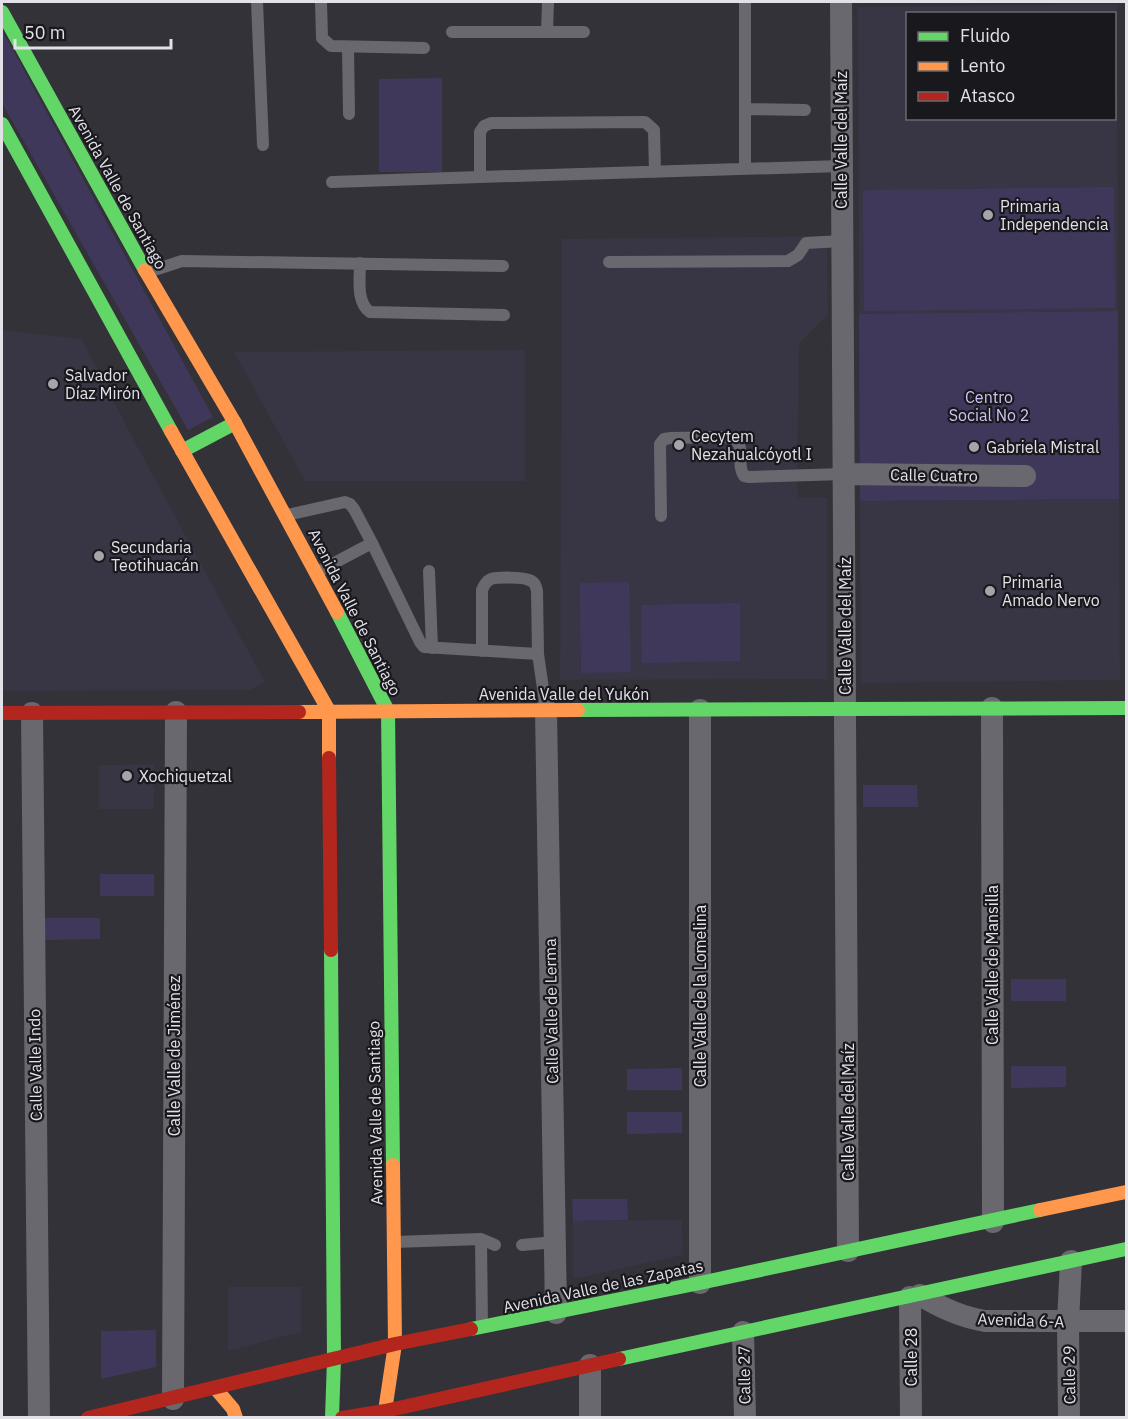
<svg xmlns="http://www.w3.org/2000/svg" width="1128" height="1419" font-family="'IBM Plex Sans',sans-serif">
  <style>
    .built { fill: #383544; fill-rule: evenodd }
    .green { fill: #40385b }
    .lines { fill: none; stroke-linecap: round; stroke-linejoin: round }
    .lane { stroke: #69686f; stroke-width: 12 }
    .street { stroke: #69686f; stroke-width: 22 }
    .fast { stroke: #63d668; stroke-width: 14 }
    .slow { stroke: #ff974d; stroke-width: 14 }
    .jam { stroke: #b3261e; stroke-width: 14 }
    .poi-dot { fill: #a5a4aa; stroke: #19181d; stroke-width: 2 }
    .labels { text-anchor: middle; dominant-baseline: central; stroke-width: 4.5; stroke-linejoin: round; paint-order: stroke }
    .street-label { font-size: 16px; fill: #e2e1e8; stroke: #19181d }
    .poi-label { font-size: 16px; fill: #e2e1e8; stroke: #19181d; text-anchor: start }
    .park-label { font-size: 16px; fill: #cec4f4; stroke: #19181d }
  </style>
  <rect width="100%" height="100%" fill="#333238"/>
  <path class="built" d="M1117,4L1118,311L859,314L858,7ZM908,14H1114V118H908Z
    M827,236L828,314L799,344L797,475L798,498H827V679L560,680L562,239Z
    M2,330L82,339L128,429L265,682L250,690L2,691Z
    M525,350V481H305L234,352Z
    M1119,499L1120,680L861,683L860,501Z
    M154,764V809H99V765Z
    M682,1220L683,1255L573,1279V1221Z
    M228,1287H301V1332L228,1351Z"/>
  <path class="green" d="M2,30L213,417L188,430L2,103Z
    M442,78V172H379V79Z
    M1114,187L1115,308L864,311L863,190Z
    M1118,311L1119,499L860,501L859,314Z
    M629,582L631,672L581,673L580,583Z
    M740,603V661L642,663L641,605Z
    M863,785H917L918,807H863Z
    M100,874H154V896H100Z
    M45,918H100V939L45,940Z
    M1011,979H1066V1001H1011Z
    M1011,1066H1066V1087L1011,1088Z
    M682,1068V1090H627V1069Z
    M627,1112H682V1133L627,1134Z
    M572,1199H627L628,1220L573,1221Z
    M156,1330V1367L101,1379V1331Z"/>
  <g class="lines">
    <path class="lane" d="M257,2L263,145
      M321,2L322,38L331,46L424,48
      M745,2V168
      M452,32H584
      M547,32L548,2
      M348,47L349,114
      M745,109L805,110
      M655,172L654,130L645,122L491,123L484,126L480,132V177L842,166
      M332,182L480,177
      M609,262L788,261L798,255L806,243L842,241
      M360,263C360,279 356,302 370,312L504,315
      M148,272L182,261L503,266
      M287,515L345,502L350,504L354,509L372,543
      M661,516L660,444L664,439L671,438L731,437C748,445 735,463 744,476L749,477L844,474
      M429,571L432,648
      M317,572L372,543L420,642L424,647L538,654L546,709
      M482,651V590C484,585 486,581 491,579C497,577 524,577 529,580C535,582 536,586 537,591L538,654
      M394,1242L481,1239
      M522,1245L555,1242
      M482,1327L481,1239L495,1245"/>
    <path class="street" d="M841,2L848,1251
      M844,474L1025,476
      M992,708L993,1222
      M546,710L556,1313
      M700,710V1283
      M32,713L39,1418
      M920,1295C941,1308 961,1317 985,1321H1126
      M910,1297L911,1418
      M743,1332L745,1418
      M173,1399L176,712
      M590,1418V1365
      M1069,1418L1068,1322L1071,1261"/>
    <path class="fast" d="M2,12L145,270
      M2,124L171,431
      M182,451L235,423
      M337,612L388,711L393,1165
      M578,710L1126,708
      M331,950L334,1359L332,1418
      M471,1329L700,1283L1040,1210
      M619,1359L1126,1249"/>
    <path class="slow" d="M145,270L235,423L337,612
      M171,431L329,711V758
      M299,712L578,710
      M1040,1210L1126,1192
      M216,1389L233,1409L236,1418
      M379,1418L385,1411L395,1344L393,1165"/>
    <path class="jam" d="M2,713L299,712
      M329,758L331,950
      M88,1418L395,1344L471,1329
      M342,1418L385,1411L619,1359"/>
  </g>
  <g class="poi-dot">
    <circle cx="988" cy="215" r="6"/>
    <circle cx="53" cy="384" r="6"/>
    <circle cx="679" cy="445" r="6"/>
    <circle cx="974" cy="447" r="6"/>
    <circle cx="99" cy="556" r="6"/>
    <circle cx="990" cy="591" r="6"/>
    <circle cx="127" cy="776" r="6"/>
  </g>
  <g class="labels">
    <g class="street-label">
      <text transform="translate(841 140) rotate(-90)">Calle Valle del Maíz</text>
      <text transform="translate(118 187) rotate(61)">Avenida Valle de Santiago</text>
      <text transform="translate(934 475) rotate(1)">Calle Cuatro</text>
      <text transform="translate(355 612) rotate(63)">Avenida Valle de Santiago</text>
      <text transform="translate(845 626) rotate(-90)">Calle Valle del Maíz</text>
      <text x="564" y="694">Avenida Valle del Yukón</text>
      <text transform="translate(992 965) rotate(-90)">Calle Valle de Mansilla</text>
      <text transform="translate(700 996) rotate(-90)">Calle Valle de la Lomelina</text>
      <text transform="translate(551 1011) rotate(-91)">Calle Valle de Lerma</text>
      <text transform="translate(174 1056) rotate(-90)">Calle Valle de Jiménez</text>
      <text transform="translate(35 1065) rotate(-91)">Calle Valle Indo</text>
      <text transform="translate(848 1112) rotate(-90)">Calle Valle del Maíz</text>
      <text transform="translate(375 1113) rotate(-91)">Avenida Valle de Santiago</text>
      <text transform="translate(603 1286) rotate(-12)">Avenida Valle de las Zapatas</text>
      <text transform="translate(1021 1320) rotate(2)">Avenida 6-A</text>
      <text transform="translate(911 1357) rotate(-90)">Calle 28</text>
      <text transform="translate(744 1375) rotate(-91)">Calle 27</text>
      <text transform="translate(1069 1375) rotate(-91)">Calle 29</text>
    </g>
    <g class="poi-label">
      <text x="1000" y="206">Primaria<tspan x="1000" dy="18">Independencia</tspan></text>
      <text x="65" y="375">Salvador<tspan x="65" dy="18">Díaz Mirón</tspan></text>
      <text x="691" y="436">Cecytem<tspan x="691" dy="18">Nezahualcóyotl I</tspan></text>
      <text x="986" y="447">Gabriela Mistral</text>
      <text x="111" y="547">Secundaria<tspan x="111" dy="18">Teotihuacán</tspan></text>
      <text x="1002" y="582">Primaria<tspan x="1002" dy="18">Amado Nervo</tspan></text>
      <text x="139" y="776">Xochiquetzal</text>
    </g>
    <g class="park-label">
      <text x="989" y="397">Centro<tspan x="989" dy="18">Social No 2</tspan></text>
    </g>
  </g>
  <rect width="1128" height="1419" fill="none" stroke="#e2e1e8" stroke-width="6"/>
  <rect x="906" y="12" width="210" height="108" fill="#19181d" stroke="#69686e" stroke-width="1.5"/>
  <rect x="918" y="32" width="30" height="9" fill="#63d668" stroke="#69686e" stroke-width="1.5"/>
  <text x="960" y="42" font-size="18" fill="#e2e1e8">Fluido</text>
  <rect x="918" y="62" width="30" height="9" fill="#ff974d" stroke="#69686e" stroke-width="1.5"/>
  <text x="960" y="72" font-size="18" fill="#e2e1e8">Lento</text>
  <rect x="918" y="92" width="30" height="9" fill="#b3261e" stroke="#69686e" stroke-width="1.5"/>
  <text x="960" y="102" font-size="18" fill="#e2e1e8">Atasco</text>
  <path d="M15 39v9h156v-9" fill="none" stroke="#e2e1e8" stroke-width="3"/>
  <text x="24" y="39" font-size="18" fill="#e2e1e8" stroke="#19181d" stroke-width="4.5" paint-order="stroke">50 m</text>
</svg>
